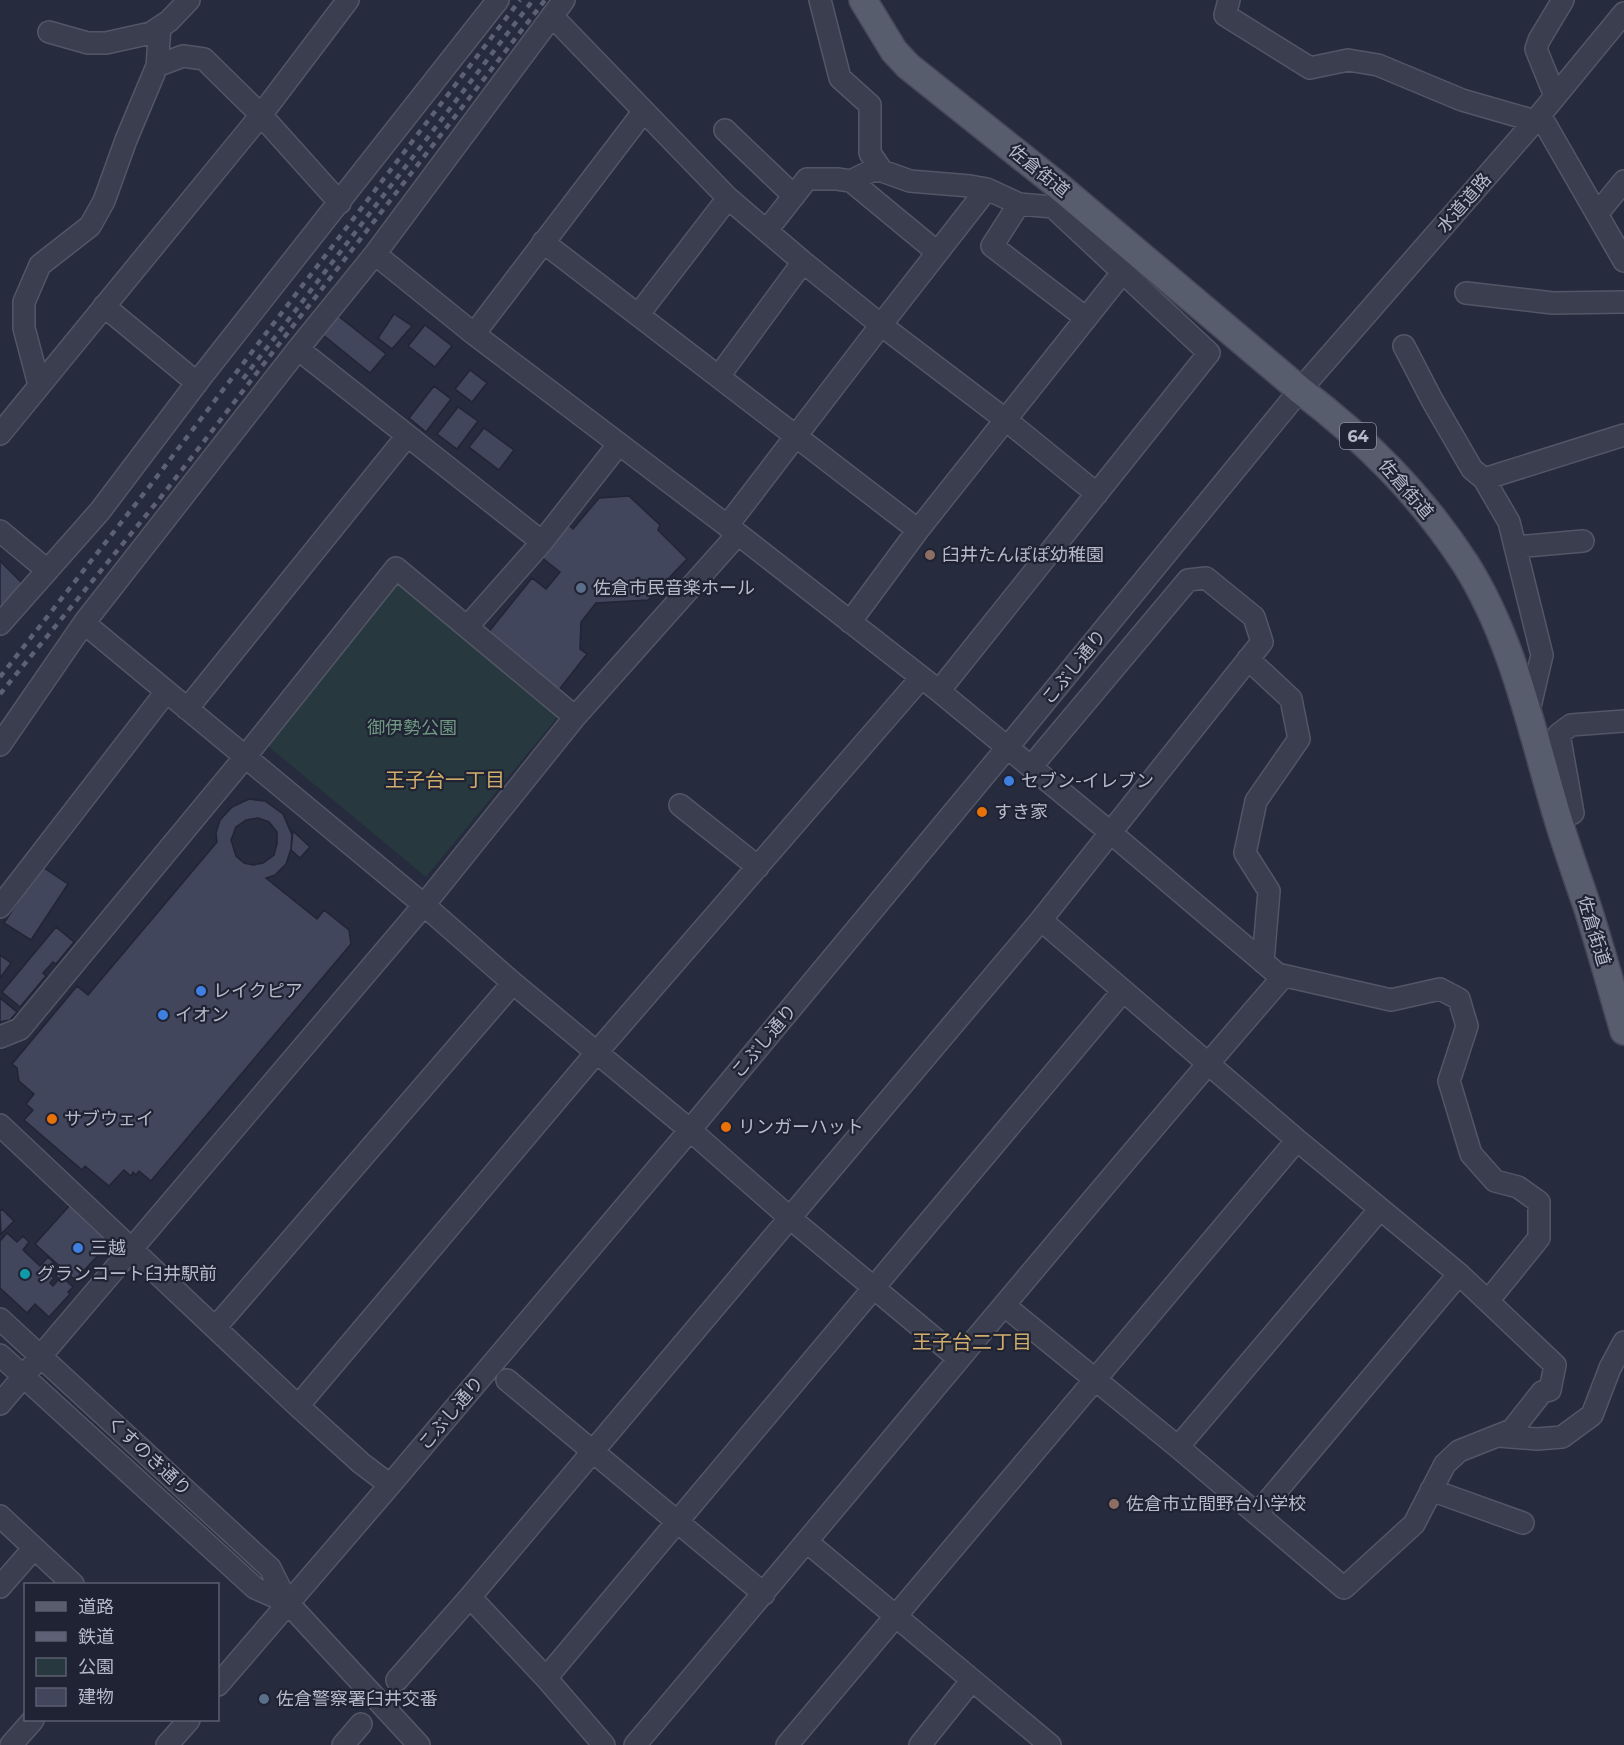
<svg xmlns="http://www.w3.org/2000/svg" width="1624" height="1745" font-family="Montserrat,'Noto Sans JP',sans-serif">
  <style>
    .green { fill: #28383f }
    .building { fill: #41465c; stroke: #212535; stroke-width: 1.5; fill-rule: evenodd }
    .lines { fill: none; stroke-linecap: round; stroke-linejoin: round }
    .minor-casing { stroke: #525666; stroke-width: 24 }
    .major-casing { stroke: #444757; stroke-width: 30 }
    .minor { stroke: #3a3e4e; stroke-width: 21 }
    .major { stroke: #585d6e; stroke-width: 27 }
    .rail { stroke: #5d6175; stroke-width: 4.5; stroke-dasharray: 6 6; stroke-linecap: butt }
    .education-dot { fill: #8d6e63; stroke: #1f2333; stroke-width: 2 }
    .service-dot { fill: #5c6f8a; stroke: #1f2333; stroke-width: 2 }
    .shop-dot { fill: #3f7fe0; stroke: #1f2333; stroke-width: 2 }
    .food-dot { fill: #e8710a; stroke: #1f2333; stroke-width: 2 }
    .culture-dot { fill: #0f9aa8; stroke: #1f2333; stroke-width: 2 }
    .labels { text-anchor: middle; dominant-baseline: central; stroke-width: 4.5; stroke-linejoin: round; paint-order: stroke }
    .shield { fill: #1f2333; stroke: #898d9c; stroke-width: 1.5 }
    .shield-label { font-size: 16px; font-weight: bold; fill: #b7bac9 }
    .street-label { font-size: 18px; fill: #b7bac9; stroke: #1f2333 }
    .poi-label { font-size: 18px; fill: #b7bac9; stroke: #1f2333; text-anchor: start }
    .park-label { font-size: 18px; fill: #6f9982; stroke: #1f2333 }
    .neighbourhood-label { font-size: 20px; fill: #d0ad6b; stroke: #1f2333 }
  </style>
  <rect width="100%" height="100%" fill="#262b3e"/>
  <path class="green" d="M404,585L561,713L426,877L263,742L390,586Z"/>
  <path class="building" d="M394,314L412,326L392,349L378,338Z
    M337,315L386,354L370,373L322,334Z
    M425,325L452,346L435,367L408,346Z
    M470,370L487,383L472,402L455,389Z
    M434,386L451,399L426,432L409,418Z
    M458,407L478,421L457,449L437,434Z
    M484,428L514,450L499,470L469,447Z
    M629,496L660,525L658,530L687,559L648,600L596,603L581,622L580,649L587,654L558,691L487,634L532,578L546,589L560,572L540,556L566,523L573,529L599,498Z
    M0,561L24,585L0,611Z
    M249,799L265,801L283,814L292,835L291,849L286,864L275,875L266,878L317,919L324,910L349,930L351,944L151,1181L139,1171L136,1175L133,1172L131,1176L124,1170L109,1186L85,1166L82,1170L24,1120L33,1110L26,1104L34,1094L19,1081L17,1068L12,1064L77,986L88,995L217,842L216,833L220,820L232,807ZM258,818L269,822L277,832V844L274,855L263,863L253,865L244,863L236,856L231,840L236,827L246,820Z
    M293,831L310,847L300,858L291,850Z
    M41,866L68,884L31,940L4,923Z
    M56,927L74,942L56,964L53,962L43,973L46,976L20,1007L2,992Z
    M0,955L11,963L0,978Z
    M0,998L17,1012L10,1020L0,1022Z
    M70,1205L104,1235L105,1248L75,1280L35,1244Z
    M2,1209L14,1221L1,1234L0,1211Z
    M7,1233L17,1242L23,1236L29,1242L23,1250L40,1266L48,1257L54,1263L46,1271L54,1278L50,1283L53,1286L59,1279L56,1276L58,1273L73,1287L68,1292L70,1294L49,1317L35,1304L27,1313L0,1288V1241Z"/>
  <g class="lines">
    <g class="minor-casing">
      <path id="minor" d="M820,0L840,78L870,105V153L882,171
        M1229,0L1225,15L1310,68L1348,60L1378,65L1462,100L1535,121
        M552,16L728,198L803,262L881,325L1006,420L1097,494
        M49,32L88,43H106L151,33L169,21L189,0
        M157,66L183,56L204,59L261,115L340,203
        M1555,96L1536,49L1539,40L1563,0
        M1540,115L1624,261
        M725,130L794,196
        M851,181L871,171H882L910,181L970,186L987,189L1019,204L1053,207L1209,353L939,691
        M1019,204L992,246L1086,318
        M1597,214L1624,181
        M767,230L807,179H837L851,181L937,252
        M543,242L918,530
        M375,254L474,334L738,534L939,691L1111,833L1282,978C1063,1230 852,1490 635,1745
        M1466,293L1553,303L1624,302
        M104,306L197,383
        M638,315L728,198
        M474,334L644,111
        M1404,346L1432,400L1472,469L1484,479L1509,522L1542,655L1528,715
        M298,349L542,542
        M719,376L803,262
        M39,385L24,328V302L40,265L90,226L104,201L126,140L157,66L160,27
        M0,434L261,115L348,0
        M1484,479L1624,435
        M727,526L881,325L987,189
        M0,531L47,570
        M1515,547L1583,541
        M850,622L918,530L1122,273
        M84,623L424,905L513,983L690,1130L790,1218L958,1358
        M0,624L100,511L202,376L498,0
        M467,627L542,542L618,445
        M1248,659L1291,699L1299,739L1256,801L1245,853L1269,891L1263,962
        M187,709L407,436
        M0,745L84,623L298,349L375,254L564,0
        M680,805L758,867
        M1558,819L1573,813L1559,734L1571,725L1624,721
        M0,907L166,692
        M1277,974L1391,1000L1440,989L1459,999L1467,1026L1449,1081L1471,1154L1495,1181L1518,1187L1539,1202V1238L1488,1301
        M0,1037L20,1029L245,757L396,568L575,717
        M0,1125L298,1406L361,1463L390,1485
        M1005,1306L1178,1447L1344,1588L1414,1524L1445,1464L1459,1451L1512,1430L1542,1392L1550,1390L1555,1365L1459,1274L1297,1140L1041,920
        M0,1319L270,1568L287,1602L419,1745
        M215,1328L513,983
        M0,1355L255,1588L287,1602
        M507,1380L764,1594
        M0,1404L424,905L575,717L738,534
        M298,1406L597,1052L921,678
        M1499,1436L1537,1439L1562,1437L1592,1415L1610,1368L1624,1342
        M1178,1447L1380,1209
        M1431,1490L1523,1523
        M1258,1513L1459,1274
        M0,1516L73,1584
        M807,1542L1050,1745
        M0,1587L34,1548
        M470,1597L546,1678L604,1745
        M546,1678L1123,991
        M397,1680L470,1597L1041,920L1262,642L1254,617L1206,578L1188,580L1031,767
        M218,1685L390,1485L690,1130L1007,748L1300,390L1535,121L1624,13
        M11,1745L33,1720
        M167,1745L189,1720
        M343,1745L361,1724
        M787,1745L1297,1140
        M920,1745L972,1680"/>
    </g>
    <g class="major-casing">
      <path id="major" d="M863,0L894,51L908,66L1056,184L1300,390C1366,440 1420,494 1465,563C1514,640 1532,733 1558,819C1567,849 1578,879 1588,909C1601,950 1612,990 1624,1031"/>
    </g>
    <use href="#minor" class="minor"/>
    <use href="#major" class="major"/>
    <path class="rail" d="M243,379L533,0
      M0,677L149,487L520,0
      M0,694L161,497L545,0"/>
  </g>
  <g class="education-dot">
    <circle cx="930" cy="555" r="6"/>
    <circle cx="1114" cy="1504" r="6"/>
  </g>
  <g class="service-dot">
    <circle cx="581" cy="588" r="6"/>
    <circle cx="264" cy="1699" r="6"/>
  </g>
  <g class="shop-dot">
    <circle cx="1009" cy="781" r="6"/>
    <circle cx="201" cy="991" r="6"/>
    <circle cx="163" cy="1015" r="6"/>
    <circle cx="78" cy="1248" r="6"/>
  </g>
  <g class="food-dot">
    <circle cx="982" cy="812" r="6"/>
    <circle cx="52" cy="1119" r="6"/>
    <circle cx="726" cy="1127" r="6"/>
  </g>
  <circle class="culture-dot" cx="25" cy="1274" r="6"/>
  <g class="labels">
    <rect class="shield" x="1340" y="423" width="36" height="26" rx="4.5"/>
    <g class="shield-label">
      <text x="1358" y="436">64</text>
    </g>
    <g class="street-label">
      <text transform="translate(1039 171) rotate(39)">佐倉街道</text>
      <text transform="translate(1464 203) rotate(-49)">水道道路</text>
      <text transform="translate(1406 489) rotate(49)">佐倉街道</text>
      <text transform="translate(1074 667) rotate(-51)">こぶし通り</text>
      <text transform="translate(1594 931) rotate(73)">佐倉街道</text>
      <text transform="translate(764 1041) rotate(-50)">こぶし通り</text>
      <text transform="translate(451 1413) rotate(-50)">こぶし通り</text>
      <text transform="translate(149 1456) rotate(43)">くすのき通り</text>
    </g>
    <g class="poi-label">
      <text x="942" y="555">臼井たんぽぽ幼稚園</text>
      <text x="593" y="588">佐倉市民音楽ホール</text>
      <text x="1021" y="781">セブン-イレブン</text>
      <text x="994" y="812">すき家</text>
      <text x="213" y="991">レイクピア</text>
      <text x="175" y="1015">イオン</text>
      <text x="64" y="1119">サブウェイ</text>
      <text x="738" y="1127">リンガーハット</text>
      <text x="90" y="1248">三越</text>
      <text x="37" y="1274">グランコート臼井駅前</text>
      <text x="1126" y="1504">佐倉市立間野台小学校</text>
      <text x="276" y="1699">佐倉警察署臼井交番</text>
    </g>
    <g class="park-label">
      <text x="412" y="728">御伊勢公園</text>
    </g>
    <g class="neighbourhood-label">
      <text x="445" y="780">王子台一丁目</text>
      <text x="972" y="1342">王子台二丁目</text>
    </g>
  </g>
  <rect x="24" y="1583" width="195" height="138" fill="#1f2333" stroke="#5c5f6f" stroke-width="1.5"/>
  <rect x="36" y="1602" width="30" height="9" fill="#585d6e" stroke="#5c5f6f" stroke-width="1.5"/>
  <text x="78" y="1613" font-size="18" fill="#b7bac9">道路</text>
  <rect x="36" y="1632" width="30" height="9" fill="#5d6175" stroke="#5c5f6f" stroke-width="1.5"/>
  <text x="78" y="1643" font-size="18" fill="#b7bac9">鉄道</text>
  <rect x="36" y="1658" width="30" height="18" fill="#28383f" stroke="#5c5f6f" stroke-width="1.5"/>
  <text x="78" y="1673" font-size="18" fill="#b7bac9">公園</text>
  <rect x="36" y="1688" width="30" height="18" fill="#41465c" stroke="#5c5f6f" stroke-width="1.5"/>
  <text x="78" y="1703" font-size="18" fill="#b7bac9">建物</text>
</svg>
